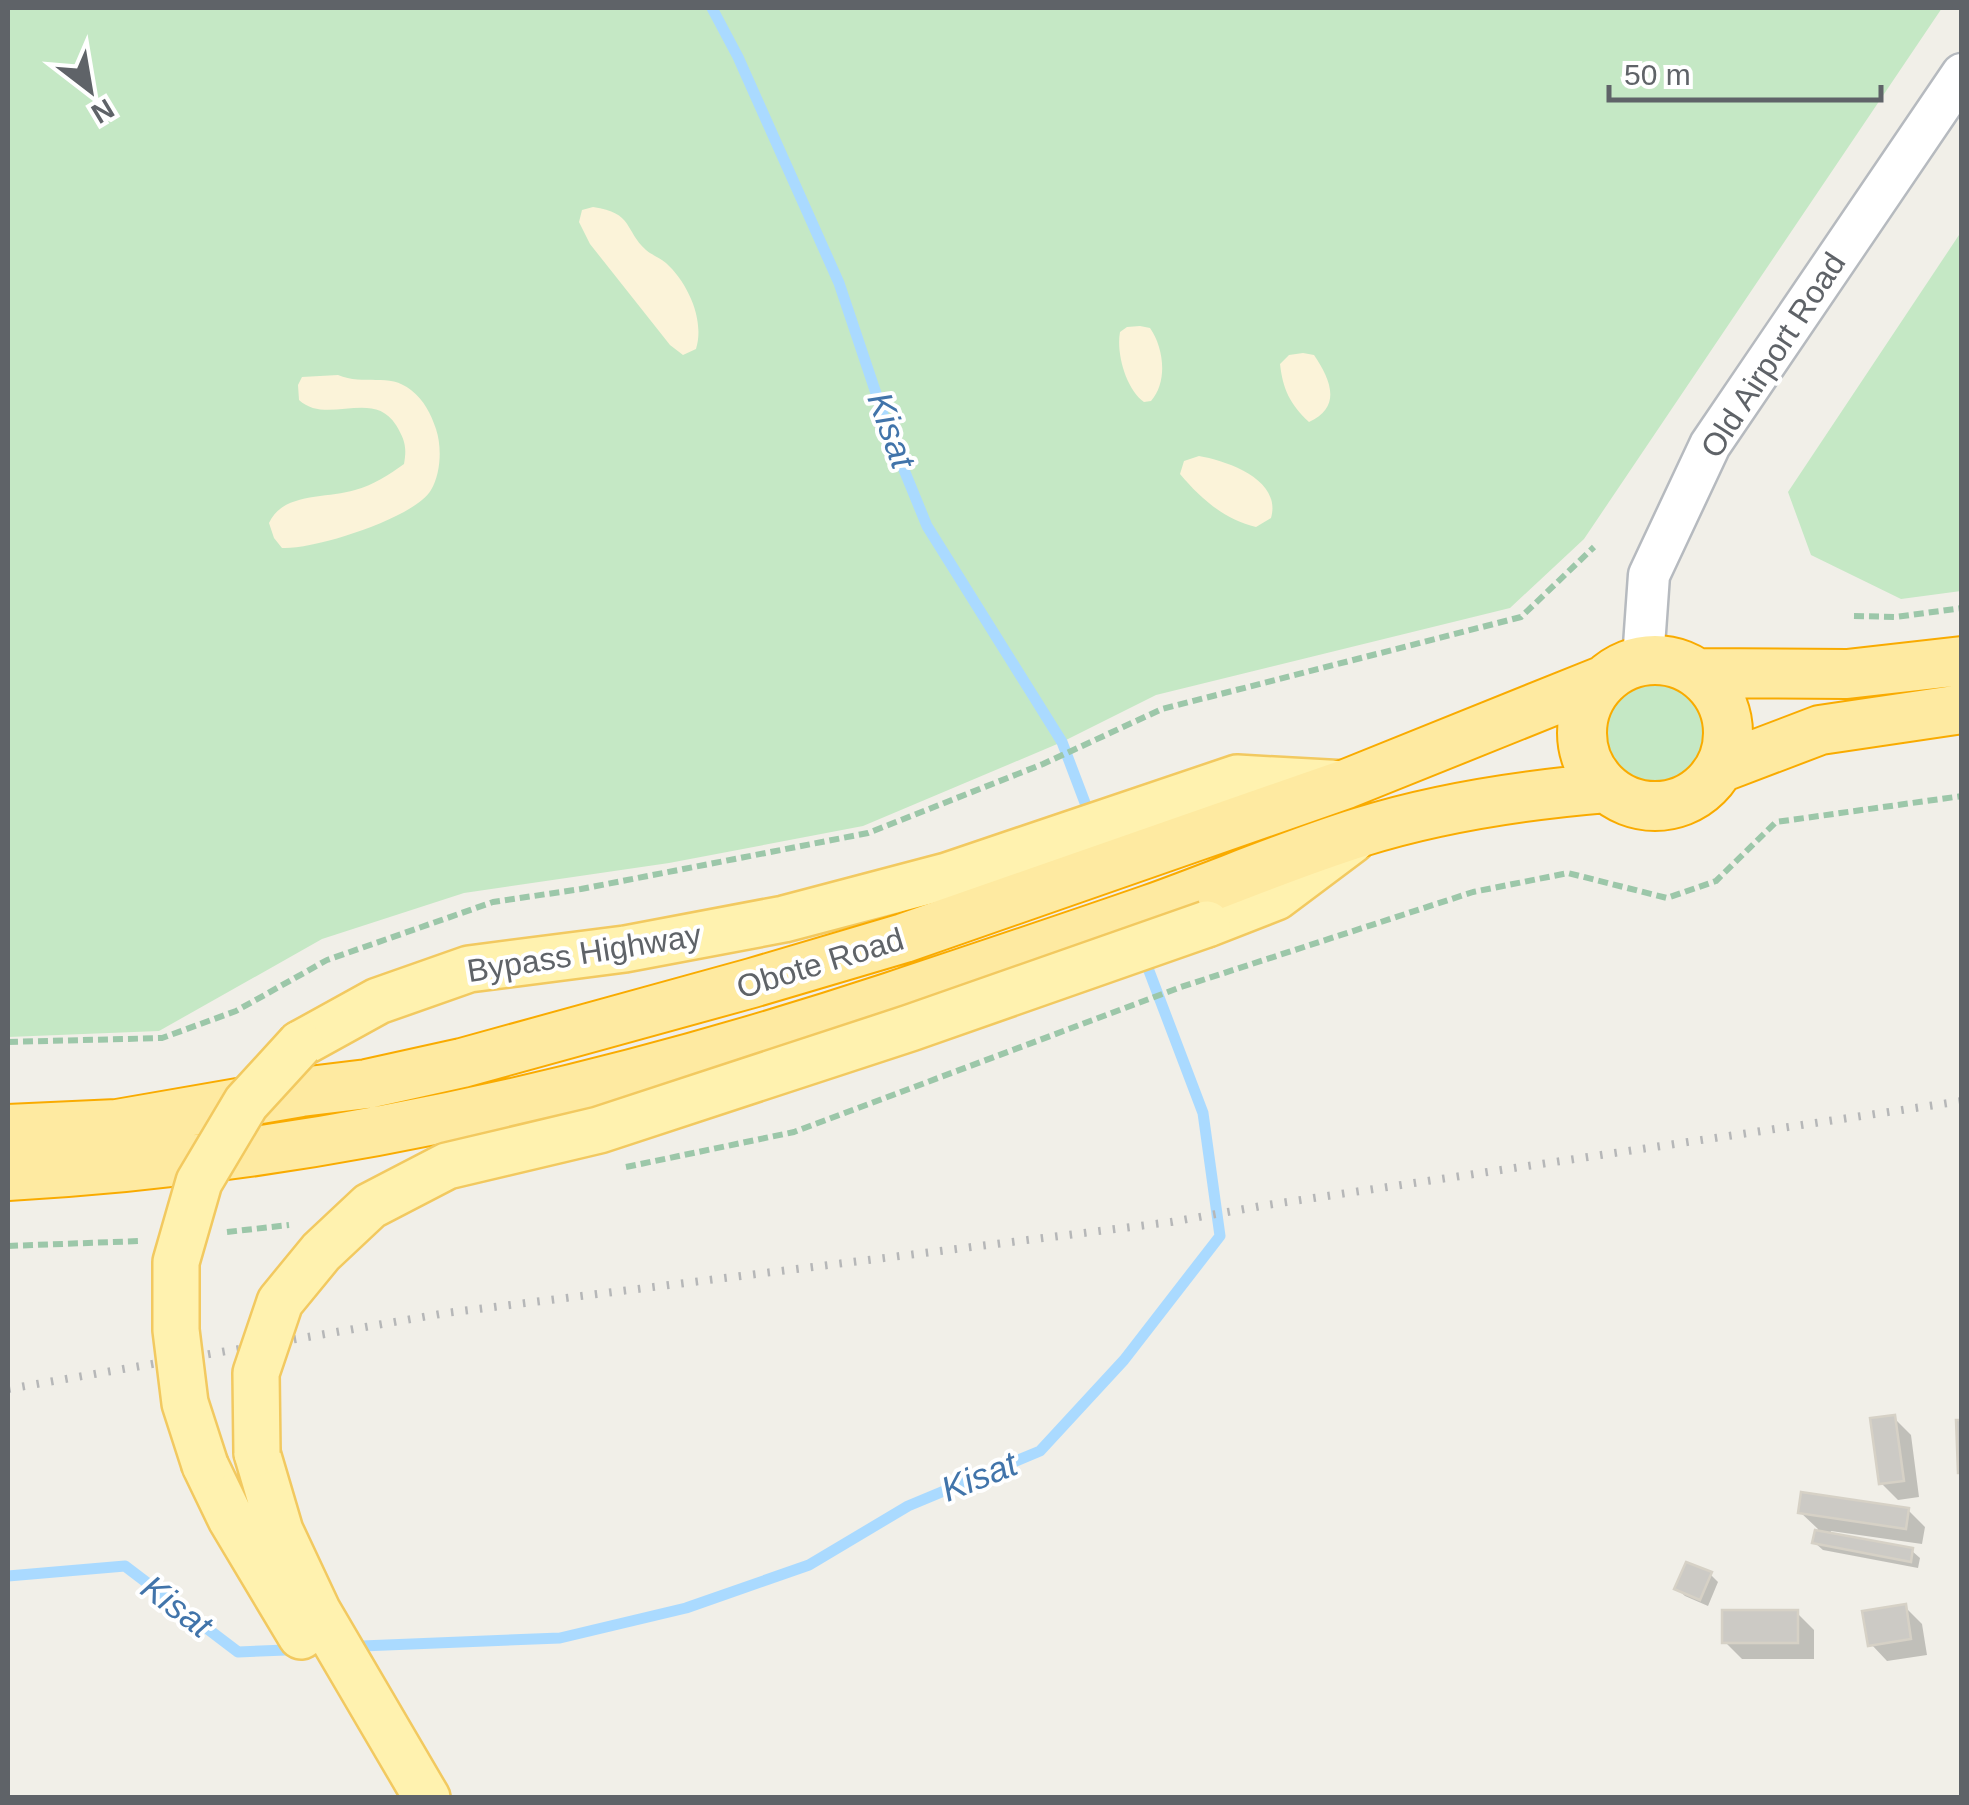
<svg xmlns="http://www.w3.org/2000/svg" width="1969" height="1805" font-family="Arial,sans-serif">
  <style>
    .green { fill: #c5e8c5 }
    .sand { fill: #fbf3d9 }
    .shadow { fill: #0003 }
    .lines { fill: none; stroke-linecap: round; stroke-linejoin: round }
    .stream { stroke: #aadaff; stroke-width: 11 }
    .building { fill: #cccac5; stroke: #d6d1c6; stroke-width: 2.5 }
    .secondary-casing { stroke: #b6babf; stroke-width: 45 }
    .primary-casing { stroke: #f2c960; stroke-width: 50 }
    .trunk-casing { stroke: #f9ab00; stroke-width: 52 }
    .path { stroke: #9cc7a9; stroke-width: 6; stroke-dasharray: 10 5; stroke-linecap: butt }
    .secondary { stroke: #fff; stroke-width: 40 }
    .primary { stroke: #fff2af; stroke-width: 45 }
    .trunk { stroke: #feeaa1; stroke-width: 48 }
    .rail { stroke: #b6b7b8; stroke-width: 8; stroke-dasharray: 2.5 12; stroke-linecap: butt }
    .primary-bridge-casing { stroke: #f2c960; stroke-width: 50; stroke-linecap: butt }
    .primary-bridge { stroke: #fff2af; stroke-width: 45 }
    .labels { text-anchor: middle; dominant-baseline: central; stroke-width: 8; stroke-linejoin: round; paint-order: stroke }
    .street-label { font-size: 32px; fill: #5f6368; stroke: #fff }
    .water-label { font-size: 35px; font-style: italic; fill: #4174aa; stroke: #fff }
  </style>
  <rect width="100%" height="100%" fill="#f1efe8"/>
  <path class="green" d="M8,8H1942L1584,539L1510,608L1156,695L1062,742L863,826L669,863L464,893L322,939L159,1031L8,1037Z
    M1961,232V591L1901,599L1811,555L1788,492Z
    M1589 731a66 66 0 1 1 132 0a66 66 0 1 1-132 0Z"/>
  <path class="sand" d="M593,207C634,213 624,230 646,250C652,255 660,258 666,263C688,283 705,320 696,349L683,355L670,345L590,244L579,222L582,210Z
    M1140,326L1150,328C1164,348 1168,382 1151,401L1144,402C1126,389 1116,353 1120,332L1127,327Z
    M1303,353L1314,355C1331,380 1342,407 1309,422C1290,404 1283,390 1280,364L1289,355Z
    M338,375C364,386 389,372 411,390C424,400 431,414 436,429C442,447 441,473 431,490C415,518 313,550 282,548L274,538L269,523C283,492 326,499 355,490C373,485 389,475 404,464C407,447 405,440 396,425C373,388 327,426 299,400L298,385L302,377Z
    M1199,456C1228,461 1282,480 1271,518L1256,527C1225,520 1200,498 1180,474L1184,461Z"/>
  <path class="shadow" d="M1894,1418L1911,1435L1919,1497L1898,1500L1881,1483Z
    M1908,1510L1925,1527L1922,1544L1831,1531L1830,1535L1912,1551L1920,1558L1918,1568L1823,1550L1815,1543L1818,1529L1800,1512Z
    M1710,1574L1718,1582L1708,1606L1685,1596L1677,1589Z
    M1905,1607L1922,1624L1927,1655L1887,1661L1871,1644Z
    M1797,1613L1814,1630V1659H1742L1725,1642Z"/>
  <g class="lines">
    <path class="stream" d="M712,8L738,57L839,283L891,438L927,526L1062,742L1090,816
      M8,1576L125,1566L238,1652L286,1650
      M362,1646L560,1638L686,1608L809,1565L908,1506L1040,1451L1124,1360L1220,1236L1203,1113L1143,955"/>
  </g>
  <path class="building" d="M1895,1415L1904,1481L1879,1484L1870,1418Z
    M1956,1420H1962V1473H1958Z
    M1801,1492L1909,1508L1906,1529L1798,1513Z
    M1815,1530L1913,1548L1911,1562L1812,1543Z
    M1686,1562L1712,1572L1700,1600L1674,1589Z
    M1906,1604L1911,1639L1868,1646L1862,1611Z
    M1722,1610H1798V1643H1722Z"/>
  <g class="lines">
    <g class="secondary-casing">
      <path id="secondary" d="M1643,660L1649,575L1710,445L1962,74"/>
    </g>
    <g class="primary-casing">
      <path id="primary" d="M1207,924L1276,897L1352,840
        M300,1044L378,1001L469,969L625,949L784,919L947,876L1237,778L1346,784
        M257,1453L280,1531L318,1612L427,1798
        M205,1465L231,1519L301,1636"/>
    </g>
    <g class="trunk-casing">
      <path id="trunk" d="M1582 733a73 73 0 1 1 146 0a73 73 0 1 1-146 0Z
        M1699,673L1847,674L1962,661
        M1720,768L1820,730L1962,709
        M8,1129L117,1124L301,1092L367,1084L462,1063L752,983L904,938L1346,784L1602,681
        M8,1176C308,1160 606,1091 891,997C978,968 1065,939 1151,909C1221,884 1290,854 1361,832C1441,807 1523,795 1606,788"/>
    </g>
    <path class="path" d="M1854,616L1896,617L1962,608
      M8,1042L162,1038L236,1011L327,960L493,902L581,889L868,833L1043,764L1162,709L1521,617L1594,547
      M626,1167L794,1132L1181,987L1473,892L1568,873L1667,898L1716,881L1776,822L1962,796
      M227,1232L289,1225
      M8,1246L140,1241"/>
    <use href="#secondary" class="secondary"/>
    <use href="#primary" class="primary"/>
    <use href="#trunk" class="trunk"/>
    <path class="rail" d="M8,1389L446,1313L1171,1222L1267,1205L1962,1101"/>
    <g class="primary-bridge-casing">
      <path id="primary-bridge" d="M257,1453L256,1373L280,1302L321,1252L370,1206L447,1166L599,1130L910,1028L1207,924
        M205,1465L185,1403L176,1330V1262L199,1182L246,1103L300,1044"/>
    </g>
    <use href="#primary-bridge" class="primary-bridge"/>
  </g>
  <g class="labels">
    <g class="street-label">
      <text transform="translate(1773 355) rotate(-57)">Old Airport Road</text>
      <text transform="translate(584 953) rotate(-9)">Bypass Highway</text>
      <text transform="translate(820 963) rotate(-17)">Obote Road</text>
    </g>
    <g class="water-label">
      <text transform="translate(892 430) rotate(70)">Kisat</text>
      <text transform="translate(979 1476) rotate(-22)">Kisat</text>
      <text transform="translate(177 1606) rotate(37)">Kisat</text>
    </g>
  </g>
  <rect width="1969" height="1805" fill="none" stroke="#5f6368" stroke-width="20"/>
  <g transform="translate(90 90) rotate(149)" stroke="#ffffff" stroke-width="8" paint-order="stroke">
  <path d="M0-8L18 38L0 25L-18 38Z" fill="#5f6368"/>
  <text y="-15" font-size="28" font-weight="bold" text-anchor="middle" fill="#5f6368">N</text>
  </g>
  <path d="M1609 85v15h272v-15" fill="none" stroke="#5f6368" stroke-width="5"/>
  <text x="1624" y="85" font-size="30" fill="#5f6368" stroke="#ffffff" stroke-width="8" paint-order="stroke">50 m</text>
</svg>
